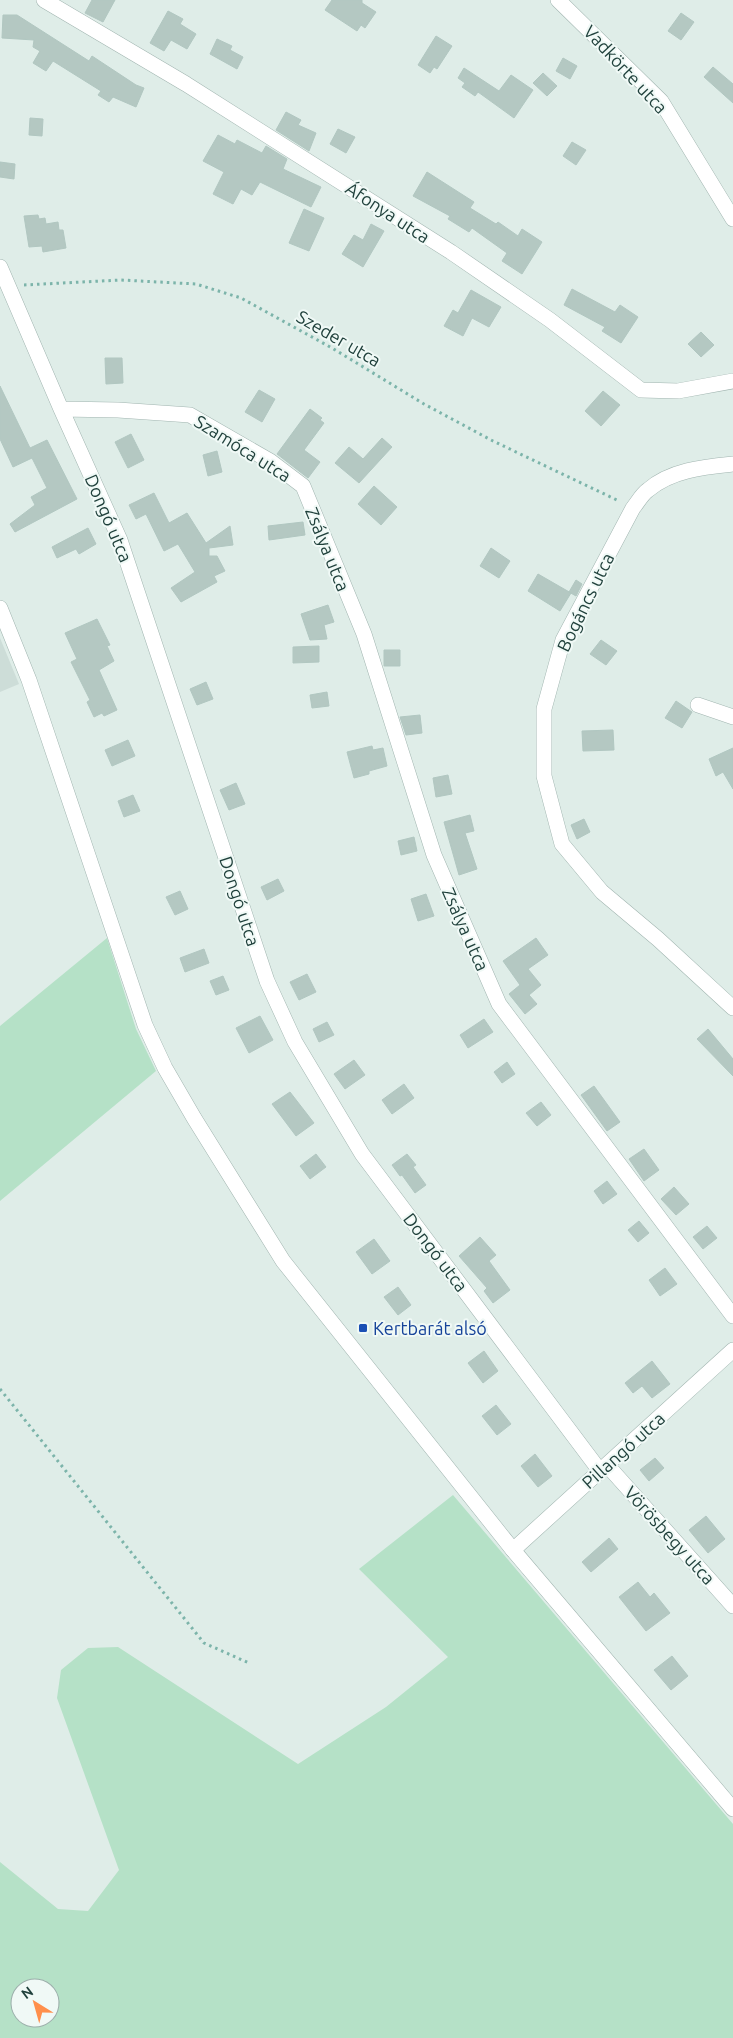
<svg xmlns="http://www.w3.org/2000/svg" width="733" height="2038" font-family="Ubuntu,sans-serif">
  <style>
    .built { fill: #cdddd8 }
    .green { fill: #b5e1c7; fill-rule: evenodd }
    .building { fill: #b4c8c2; stroke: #b1c7c1 }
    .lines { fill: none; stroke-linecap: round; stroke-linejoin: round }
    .minor-casing { stroke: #a1b5b0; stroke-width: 16 }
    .tertiary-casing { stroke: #a1b5b0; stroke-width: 16 }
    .path { stroke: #7cb4aa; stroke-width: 3; stroke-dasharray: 2.5 4; stroke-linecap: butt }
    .minor { stroke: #fff; stroke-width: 15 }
    .tertiary { stroke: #fff; stroke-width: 15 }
    .transit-dot { fill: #1a4fb4; stroke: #f0f9f6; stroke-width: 2 }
    .labels { text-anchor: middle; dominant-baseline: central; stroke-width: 4; stroke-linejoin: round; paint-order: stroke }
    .street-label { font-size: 18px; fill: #1e3f3a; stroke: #f0f9f6 }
    .transit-label { font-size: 18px; fill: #164399; stroke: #f0f9f6; text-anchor: start }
  </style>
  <rect width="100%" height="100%" fill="#dfede8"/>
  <path class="built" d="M0,638L19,684L0,692Z"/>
  <path class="green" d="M107,938L136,1029L156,1071L0,1201V1026Z
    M453,1495L733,1824V2038H0V1862L58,1909L88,1911L119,1870L57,1698L61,1670L88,1648L118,1647L298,1764L386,1707L448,1657L359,1569ZM20,1988H50V2018H20Z"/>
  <path class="building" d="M92,0H115L103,22L85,13Z
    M332,0H362V3L376,12L365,28L361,25L357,31L325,10Z
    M168,11L183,19L180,24L196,34L187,49L171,40L164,51L150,43Z
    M681,13L694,22L681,40L668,31Z
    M3,15H17L89,61L92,56L136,85L144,88L136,107L113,97L109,102L98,95L101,91L53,61L46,71L33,63L40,51L33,47L34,40L2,38Z
    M436,36L452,46L437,69L434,67L430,73L418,65Z
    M217,39L232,46L230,50L243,57L237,69L210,54Z
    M563,58L577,66L570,79L556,71Z
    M713,67L733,84V103L704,77Z
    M464,68L499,91L511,75L533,90L514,118L478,92L475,96L462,87L465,83L458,78Z
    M543,73L557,86L547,96L533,83Z
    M286,112L301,120L298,125L316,133L309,151L276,130Z
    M30,118L43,119L42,136L29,135Z
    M338,129L355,137L346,153L330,144Z
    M218,135L235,144L237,140L262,153L266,146L287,159L283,169L321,187L311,207L260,182L252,195L241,189L233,204L213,194L224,172L203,161Z
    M572,142L586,150L576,165L563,156Z
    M0,162L15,164L14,179L0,177Z
    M427,172L474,202L470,208L496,224L498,222L518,236L522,229L542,242L522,274L502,261L507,253L472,228L469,232L448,219L450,216L413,196Z
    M304,209L324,218L309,251L289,243Z
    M38,215L39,219L45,218L46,224L58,222L59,230H63L66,248L43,252L42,246L29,247L24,216Z
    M371,224L384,231L363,267L342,254L354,235L363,240Z
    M572,289L615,312L620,305L638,317L621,343L602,331L605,327L564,305Z
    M471,290L501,307L489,327L472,318L463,336L444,326L453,310L458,313Z
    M701,332L714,345L701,357L688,344Z
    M105,358H122L123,383L106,384Z
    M0,386L30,448L47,440L77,499L15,532L10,524L35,505L31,497L47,488L32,458L13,467L0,439Z
    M259,390L275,399L262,422L245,412Z
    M603,391L620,405L601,426L585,411Z
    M310,409L322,418L320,420L324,423L304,450L320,462L308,478L277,454Z
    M131,434L144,460L128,468L115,442Z
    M382,438L392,447L359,483L335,463L349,447L363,459Z
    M217,451L222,472L208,476L203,455Z
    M374,486L397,507L381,525L358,504Z
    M154,493L169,523L187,513L206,543L230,526L233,545L209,548V556H217L225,571L214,576L217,582L181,602L171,588L195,572L178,544L164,551L146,514L136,519L129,505Z
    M303,522L305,535L269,540L268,526Z
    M88,528L96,544L79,554L76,549L57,558L52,547Z
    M491,548L510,561L499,578L480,566Z
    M538,574L571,593L560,611L528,591Z
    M576,580L582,584L576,596L569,592Z
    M328,605L334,622L324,625L327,639L310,640L301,614Z
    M97,619L110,645L107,646L114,661L99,670L117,710L104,716L102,713L94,717L87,702L90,700L71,662L77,659L65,633Z
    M601,640L617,651L606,665L590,654Z
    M319,646V662L293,663V647Z
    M384,650H400V666H384Z
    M206,682L213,699L197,705L190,689Z
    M327,692L329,706L312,708L310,695Z
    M676,701L692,712L682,728L665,718Z
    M420,715L422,733L406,735L400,717Z
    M613,730L614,750L583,751L582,731Z
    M128,740L135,756L112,766L105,750Z
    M372,746L373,750L383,748L387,766L369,771V774L354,778L347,752Z
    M733,748V789L723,772L716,776L709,759Z
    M448,775L452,794L436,797L433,778Z
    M236,783L245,804L229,810L220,790Z
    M133,795L140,811L124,817L118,801Z
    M470,815L474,831L465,833L477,869L459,875L444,822Z
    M584,819L590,832L577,839L571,825Z
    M414,837L417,851L401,855L398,841Z
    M278,879L284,891L267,900L261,887Z
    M180,891L188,909L175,915L166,897Z
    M426,894L434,916L418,921L411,899Z
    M536,938L548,955L528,969L541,985L529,995L537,1004L525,1014L509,994L520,985L503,961Z
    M204,949L209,963L185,972L180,958Z
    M307,974L316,992L299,1000L290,982Z
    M223,976L229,990L216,995L210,981Z
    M260,1016L273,1040L249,1053L236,1028Z
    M484,1019L493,1032L468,1048L460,1035Z
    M327,1022L334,1035L319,1042L313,1029Z
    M708,1029L733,1059V1076L697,1039Z
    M354,1060L365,1075L345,1089L334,1074Z
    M507,1062L515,1074L502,1083L494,1072Z
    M404,1084L414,1098L392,1114L382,1100Z
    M594,1086L620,1122L607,1131L581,1095Z
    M290,1092L314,1123L296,1136L272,1104Z
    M541,1102L551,1115L537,1126L526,1113Z
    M644,1149L659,1170L644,1181L629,1159Z
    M316,1154L326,1167L310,1179L300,1166Z
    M407,1154L416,1165L413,1167L426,1185L415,1193L402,1175L400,1176L392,1165Z
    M607,1181L617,1194L603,1204L594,1191Z
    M674,1187L689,1204L676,1215L661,1199Z
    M639,1221L649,1233L638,1242L628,1230Z
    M707,1226L717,1238L703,1249L693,1237Z
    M480,1237L496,1255L489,1261L510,1290L493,1303L484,1291L487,1288L459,1256Z
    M374,1239L390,1261L372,1274L356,1252Z
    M665,1268L677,1284L660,1296L649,1280Z
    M398,1287L411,1305L398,1315L384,1297Z
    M484,1351L498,1371L483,1383L468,1363Z
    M652,1361L670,1384L652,1398L642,1386L633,1393L625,1383Z
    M496,1405L511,1424L497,1435L482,1416Z
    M535,1454L552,1476L538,1487L521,1466Z
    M655,1458L664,1468L649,1481L640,1470Z
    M706,1516L725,1539L708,1553L689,1530Z
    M609,1538L618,1549L591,1572L582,1562Z
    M638,1582L650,1597L654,1593L670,1613L646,1631L619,1597Z
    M672,1656L688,1676L671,1690L654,1670Z"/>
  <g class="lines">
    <g class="minor-casing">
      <path id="minor" d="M44,0L186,84L451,252L550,320L641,390L678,391L733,381
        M558,0L661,101L733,219
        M0,267L61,409L120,540L267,981L295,1042L362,1154L600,1471
        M61,409L118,410L190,415L270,461L303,486L364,634L434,855L499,1004L733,1316
        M733,464C704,467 671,470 648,490C642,494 638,502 633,508L563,640L544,709V776L562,844L602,892L658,939L733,1008
        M698,705L733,717
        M607,1465L733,1606
        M513,1550L733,1350"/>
    </g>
    <g class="tertiary-casing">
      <path id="tertiary" d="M0,608L29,680L145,1025L165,1068L194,1118L283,1261L513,1550L733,1809"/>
    </g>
    <path class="path" d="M24,285L121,280L196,284L241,298L332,348L424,404L493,441L619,501
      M0,1389L204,1643L249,1663"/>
    <use href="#minor" class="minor"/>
    <use href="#tertiary" class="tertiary"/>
  </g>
  <rect class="transit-dot" x="358" y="1323" width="10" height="10" rx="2.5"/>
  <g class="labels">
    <g class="street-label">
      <text transform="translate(626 69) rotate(47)">Vadkörte utca</text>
      <text transform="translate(388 212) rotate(33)">Áfonya utca</text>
      <text transform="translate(339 338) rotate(30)">Szeder utca</text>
      <text transform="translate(243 448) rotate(32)">Szamóca utca</text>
      <text transform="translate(109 518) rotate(67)">Dongó utca</text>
      <text transform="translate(328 549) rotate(68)">Zsálya utca</text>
      <text transform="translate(585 602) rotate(-64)">Bogáncs utca</text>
      <text transform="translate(240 901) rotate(72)">Dongó utca</text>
      <text transform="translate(466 929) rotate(66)">Zsálya utca</text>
      <text transform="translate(436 1252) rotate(53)">Dongó utca</text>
      <text transform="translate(623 1450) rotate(-42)">Pillangó utca</text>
      <text transform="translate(670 1535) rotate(48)">Vörösbegy utca</text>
    </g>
    <g class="transit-label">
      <text x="373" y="1328">Kertbarát alsó</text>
    </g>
  </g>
  <g transform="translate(35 2003) rotate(323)"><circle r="24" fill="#f0f9f6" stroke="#9cafab"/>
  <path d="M0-4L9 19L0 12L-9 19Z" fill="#ff8f4b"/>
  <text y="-8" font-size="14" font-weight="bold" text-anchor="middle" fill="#1e3f3a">N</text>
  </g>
</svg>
